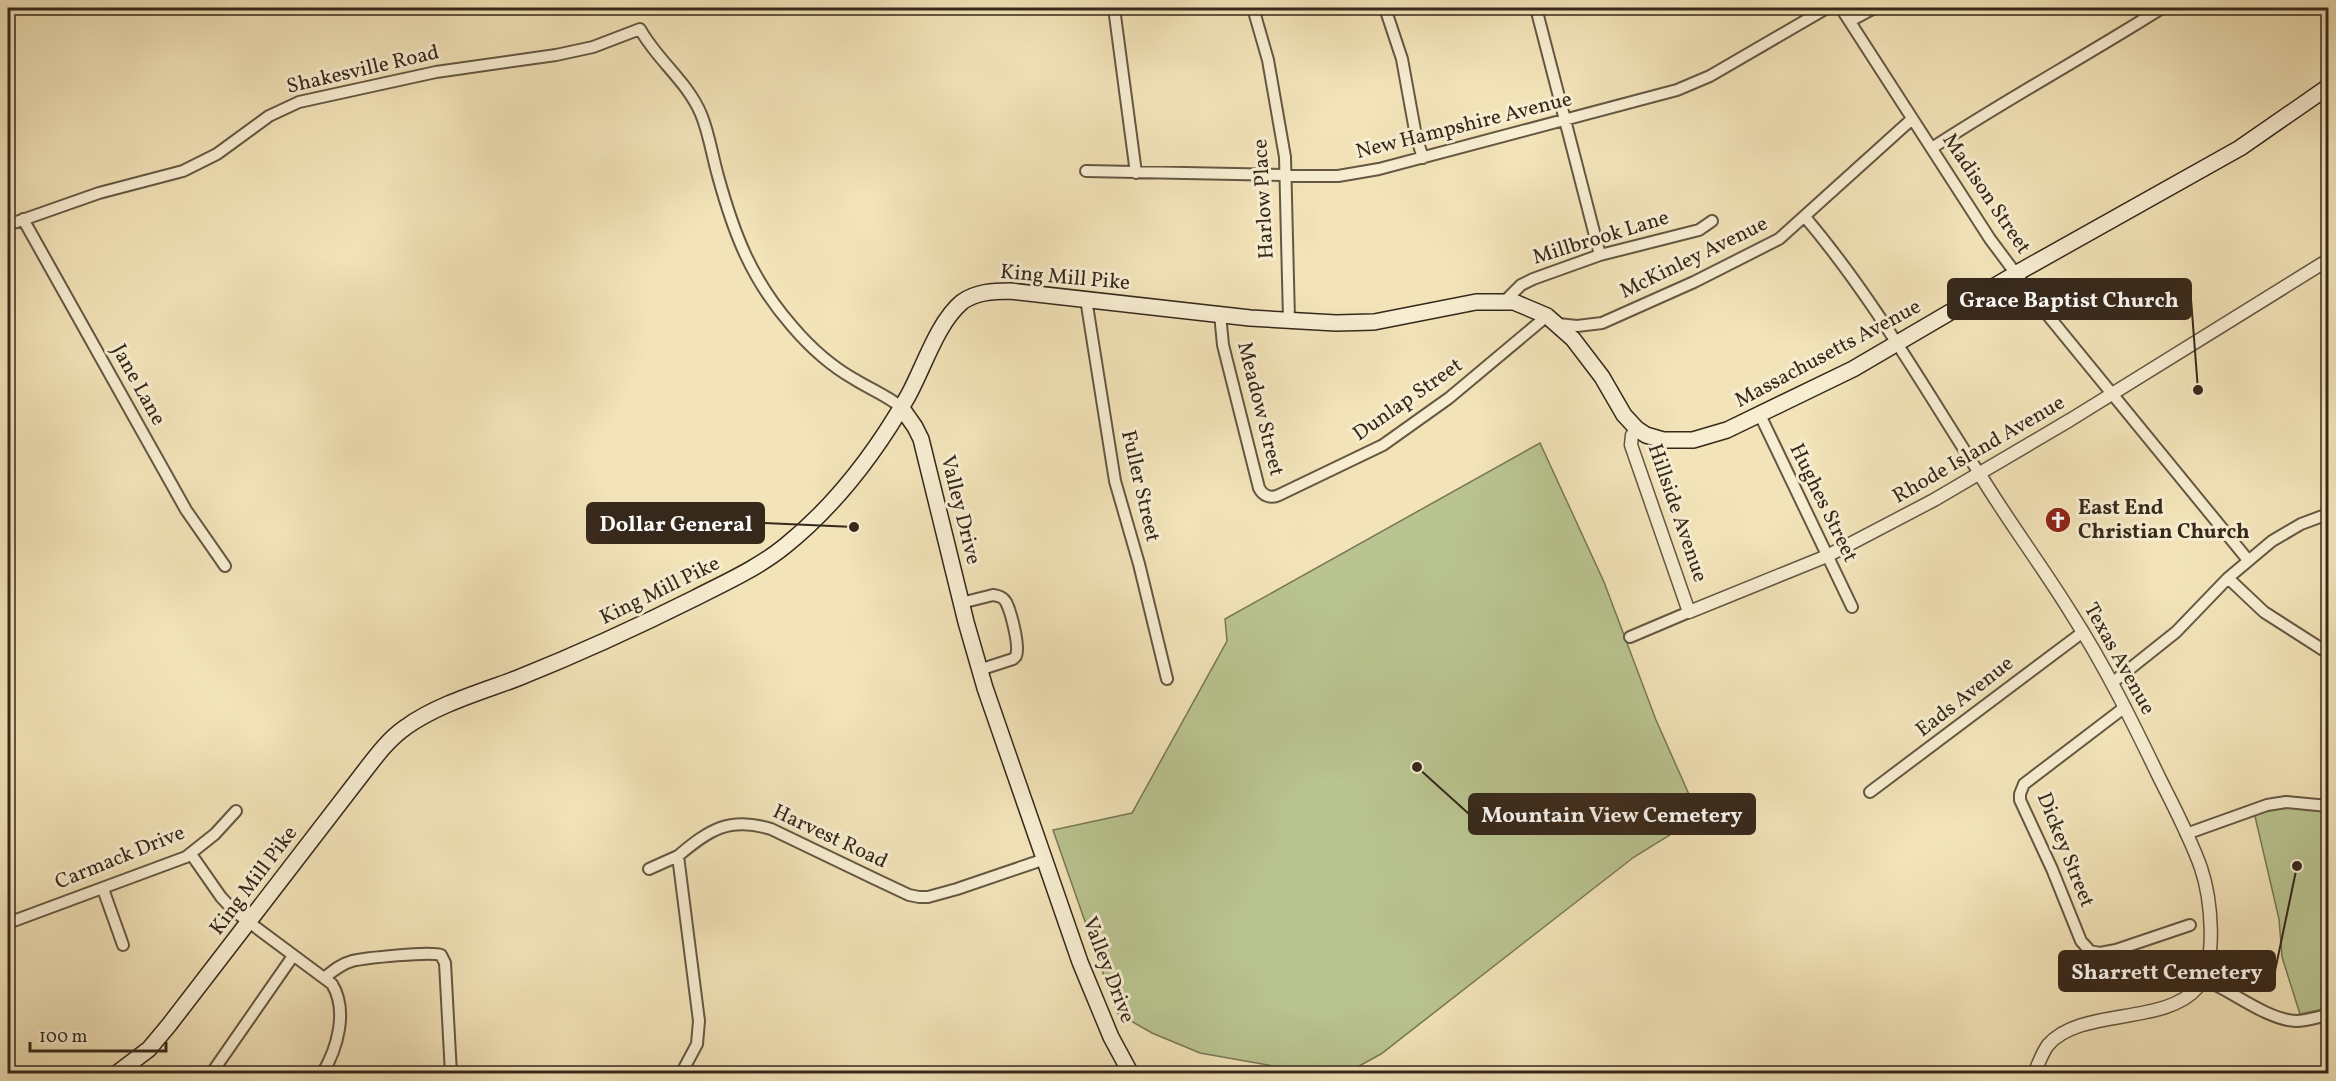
<svg xmlns="http://www.w3.org/2000/svg" width="2336" height="1081" font-family="Vollkorn,serif">
  <style>
    .green { fill: #b9c490; stroke: #787656; stroke-width: 1.5 }
    .lines { fill: none; stroke-linecap: round; stroke-linejoin: round }
    .minor-casing { stroke: #655742; stroke-width: 14 }
    .tertiary-casing { stroke: #655742; stroke-width: 15 }
    .secondary-casing { stroke: #36281b; stroke-width: 18 }
    .minor { stroke: #f7edd1; stroke-width: 10 }
    .tertiary { stroke: #f7edd1; stroke-width: 12 }
    .secondary { stroke: #f7edd1; stroke-width: 15 }
    .labels { text-anchor: middle; dominant-baseline: central; stroke-width: 6; stroke-linejoin: round; paint-order: stroke }
    .street-label { font-size: 21px; fill: #36281b; stroke: #f7edd1 }
    .poi-label { font-size: 21px; font-weight: bold; fill: #36281b; stroke: #f7edd1; text-anchor: start }
    .leader { fill: none; stroke: #36281b; stroke-width: 2 }
    .callout-dot { fill: #36281b; stroke: #f7edd1; stroke-width: 2 }
    .callout { fill: #36281b; stroke: #36281b; stroke-width: 2 }
    .callout-label { font-size: 22px; text-anchor: middle; font-weight: bold; fill: #fff }
  </style>
  <rect width="100%" height="100%" fill="#f2e3b8"/>
  <filter id="stains"><feTurbulence type="fractalNoise" baseFrequency=".00333" numOctaves="4"/><feColorMatrix values="0 0 0 0 .2 0 0 0 0 .09 0 0 0 0 .02 0 0 0 .5 -.17"/></filter>
  <radialGradient id="worn" r=".72"><stop offset=".6" stop-color="#630" stop-opacity="0"/><stop offset="1" stop-color="#630" stop-opacity=".3"/></radialGradient>
  <path class="green" d="M1540,443L1604,582L1656,720L1699,817L1634,857L1381,1054L1350,1071L1313,1073L1200,1053L1152,1033L1117,1013L1053,830L1132,813L1227,641L1225,619Z
    M2285,807L2328,812V1008L2300,1014L2282,957L2279,919L2254,812Z"/>
  <g class="lines">
    <g class="minor-casing">
      <path id="minor" d="M1114,8L1136,173
        M1253,8L1268,60L1285,157L1289,320
        M1385,8L1402,59L1416,136L1423,158
        M1536,8L1600,255
        M1841,8L1990,239L2037,302L2248,560
        M1850,21L1874,8
        M1932,148C2007,99 2086,56 2162,8
        M1086,171L1338,176L1379,169L1677,90L1710,76L1827,8
        M1805,217C1872,296 1923,386 1979,473
        M23,219L186,510L225,566
        M8,225L99,193L183,171L217,154L269,116L299,102L436,72L556,55L593,47L640,29C657,60 687,81 701,114C709,133 712,155 718,176C734,234 751,279 792,326C809,346 831,366 854,379C870,389 886,395 901,407
        M1086,299L1115,481L1139,564L1167,679
        M1505,301L1521,285L1533,279L1600,255L1699,230L1712,221
        M1220,314L1223,345L1259,488C1263,496 1271,499 1279,495L1383,445L1449,398L1547,316
        M1558,324L1577,326L1602,323L1694,282L1779,239L1912,119
        M1760,415L1852,607
        M2228,578L2264,612L2328,653
        M961,603L993,595C999,596 1003,597 1006,602C1011,612 1020,646 1016,656L1013,659L979,670
        M1630,637L1689,612
        M2112,683L2176,632L2228,578L2272,541L2301,524L2328,514
        M2125,707L2024,784L2020,794V800L2052,869L2081,941L2090,951L2100,953L2116,950L2190,925
        M1870,792L2083,632
        M2186,834L2267,805L2286,802L2328,806
        M191,854L221,897L234,911L332,984C348,1010 338,1048 322,1074
        M649,869L678,856
        M103,889L123,945
        M8,923L186,857L215,834L236,811
        M324,978C333,971 341,964 352,961C365,958 430,951 441,955L445,963L451,1074
        M2203,979C2231,990 2267,1020 2296,1021C2307,1021 2318,1017 2328,1015
        M211,1074L293,956
        M681,1074L697,1044L699,1021L678,856C709,830 729,816 771,829L873,878L909,895L919,897H928L957,889L1045,859"/>
    </g>
    <g class="tertiary-casing">
      <path id="tertiary" d="M1637,429L1632,435L1631,445L1689,612L1827,556L1934,500L2070,420L2328,260
        M1979,473C2008,521 2042,566 2071,613C2105,666 2132,721 2159,777C2174,807 2190,837 2201,868C2211,898 2218,961 2198,987C2165,1026 2081,1007 2048,1045C2042,1053 2038,1065 2034,1074"/>
    </g>
    <g class="secondary-casing">
      <path id="secondary" d="M901,407L915,427L921,439L966,622L985,688L1080,962L1111,1037L1131,1074
        M116,1074L149,1049L169,1025L360,777C374,759 387,740 406,727C438,704 481,692 518,678C578,654 637,627 695,598C726,582 758,568 785,546C836,505 876,452 908,396C924,367 937,323 962,302C976,292 993,291 1010,291L1250,318L1336,323L1374,322L1476,302H1514L1547,316L1573,339L1602,377L1624,415L1637,429L1646,435L1663,440H1693L1727,430L1853,369L2017,273L2240,148L2328,87"/>
    </g>
    <use href="#minor" class="minor"/>
    <use href="#tertiary" class="tertiary"/>
    <use href="#secondary" class="secondary"/>
  </g>
  <defs>
    <g id="church-disc" transform="scale(1.35)"><circle r="9.5" fill="#8f2418" stroke="#f7edd1"/><path d="M-1.2-6h2.4v3.5h3.3v2.4h-3.3V6h-2.4V-.1h-3.3v-2.4h3.3Z" fill="#fff"/></g>
  </defs>
  <g fill-rule="evenodd">
    <use href="#church-disc" x="2058" y="520"/>
  </g>
  <g class="labels">
    <g class="street-label">
      <text transform="translate(363 70) rotate(-13)">Shakesville Road</text>
      <text transform="translate(1464 126) rotate(-14)">New Hampshire Avenue</text>
      <text transform="translate(1986 194) rotate(56)">Madison Street</text>
      <text transform="translate(1264 199) rotate(-93)">Harlow Place</text>
      <text transform="translate(1601 238) rotate(-17)">Millbrook Lane</text>
      <text transform="translate(1694 258) rotate(-26)">McKinley Avenue</text>
      <text transform="translate(1065 278) rotate(5)">King Mill Pike</text>
      <text transform="translate(1828 354) rotate(-28)">Massachusetts Avenue</text>
      <text transform="translate(138 385) rotate(61)">Jane Lane</text>
      <text transform="translate(1408 400) rotate(-35)">Dunlap Street</text>
      <text transform="translate(1260 409) rotate(76)">Meadow Street</text>
      <text transform="translate(1979 450) rotate(-30)">Rhode Island Avenue</text>
      <text transform="translate(1140 486) rotate(77)">Fuller Street</text>
      <text transform="translate(1823 503) rotate(64)">Hughes Street</text>
      <text transform="translate(960 510) rotate(76)">Valley Drive</text>
      <text transform="translate(1677 513) rotate(71)">Hillside Avenue</text>
      <text transform="translate(660 591) rotate(-26)">King Mill Pike</text>
      <text transform="translate(2119 659) rotate(61)">Texas Avenue</text>
      <text transform="translate(1965 697) rotate(-38)">Eads Avenue</text>
      <text transform="translate(830 837) rotate(25)">Harvest Road</text>
      <text transform="translate(2065 850) rotate(68)">Dickey Street</text>
      <text transform="translate(120 858) rotate(-22)">Carmack Drive</text>
      <text transform="translate(254 881) rotate(-53)">King Mill Pike</text>
      <text transform="translate(1108 970) rotate(69)">Valley Drive</text>
    </g>
    <g class="poi-label">
      <text x="2078" y="508">East End<tspan x="2078" dy="24">Christian Church</tspan></text>
    </g>
  </g>
  <path class="leader" d="M2198 390L2191 299M854 527L764 523M1417 767L1469 814M2297 866L2275 971"/>
  <g class="callout-dot">
    <circle cx="2198" cy="390" r="6"/>
    <circle cx="854" cy="527" r="6"/>
    <circle cx="1417" cy="767" r="6"/>
    <circle cx="2297" cy="866" r="6"/>
  </g>
  <g class="callout">
    <rect x="1948" y="279" width="243" height="40" rx="6"/>
    <rect x="587" y="503" width="177" height="40" rx="6"/>
    <rect x="1469" y="794" width="286" height="40" rx="6"/>
    <rect x="2059" y="951" width="216" height="40" rx="6"/>
  </g>
  <g class="callout-label">
    <text x="2069" y="307">Grace Baptist Church</text>
    <text x="676" y="531">Dollar General</text>
    <text x="1612" y="822">Mountain View Cemetery</text>
    <text x="2167" y="979">Sharrett Cemetery</text>
  </g>
  <rect width="2336" height="1081" fill="none" stroke="#f2e3b8" stroke-width="30"/>
  <rect x="9" y="9" width="2318" height="1063" fill="none" stroke="#36281b" stroke-width="3"/>
  <rect x="15" y="15" width="2306" height="1051" fill="none" stroke="#36281b" stroke-width="1.5"/>
  <path d="M30 1042v9h136v-9" fill="none" stroke="#36281b" stroke-width="3"/>
  <text x="39" y="1042" font-size="18" fill="#36281b" stroke="#f7edd1" stroke-width="4.5" paint-order="stroke">100 m</text>
  <rect width="100%" height="100%" filter="url(#stains)"/>
  <rect width="100%" height="100%" fill="url(#worn)"/>
</svg>
